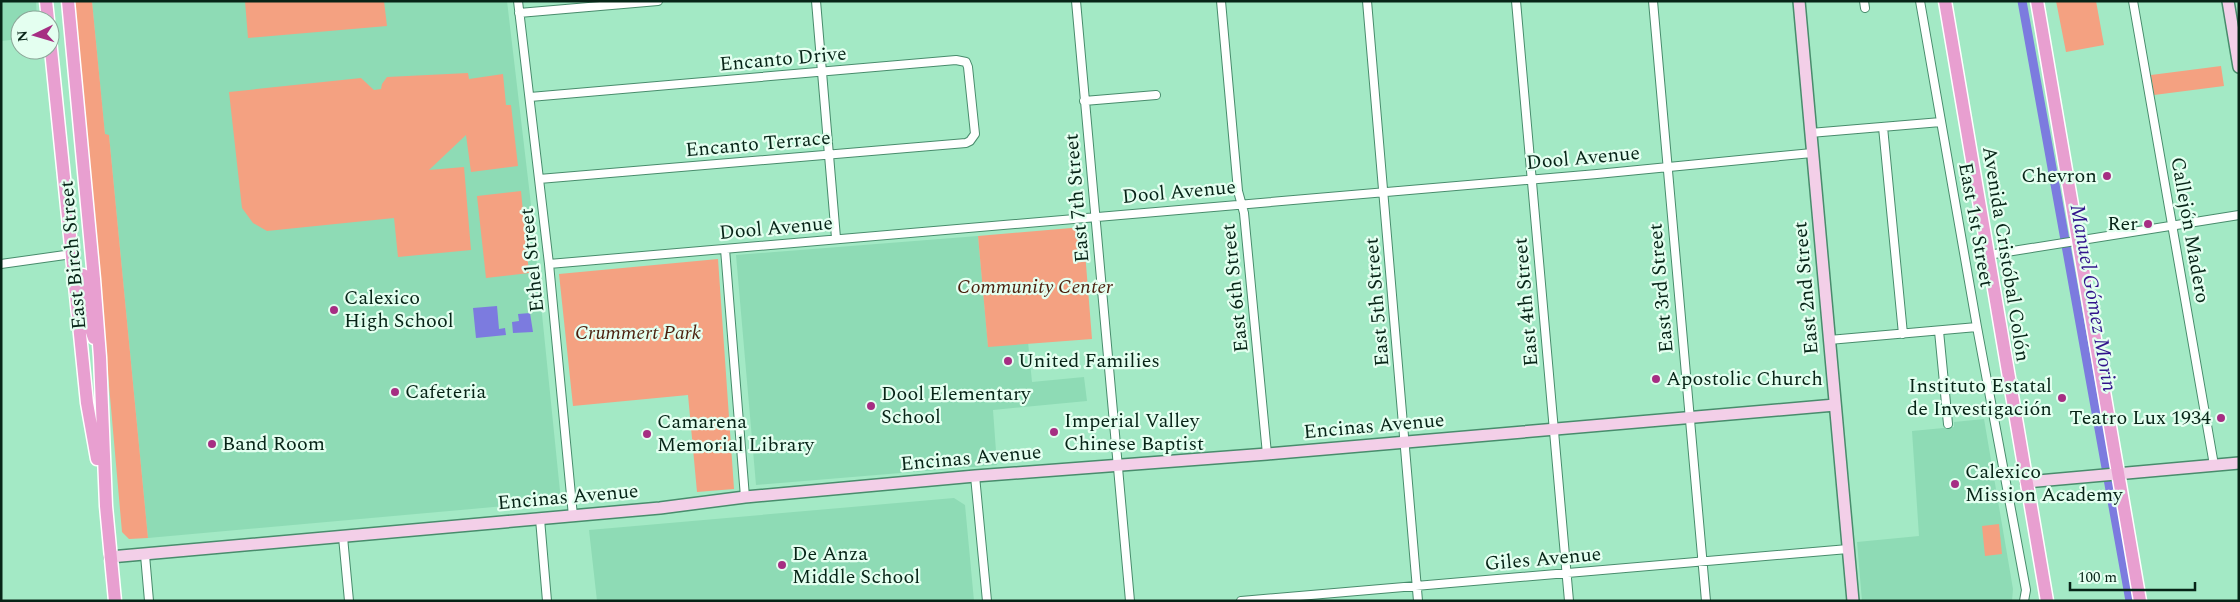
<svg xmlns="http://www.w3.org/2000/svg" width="2240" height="602" font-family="Spectral,serif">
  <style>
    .built { fill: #8edbb5 }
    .green { fill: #f4a181 }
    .water { fill: #7c7bdf }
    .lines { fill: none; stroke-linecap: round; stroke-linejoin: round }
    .canal { stroke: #7c7bdf; stroke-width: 9 }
    .street-casing { stroke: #488c6c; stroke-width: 10 }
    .secondary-casing { stroke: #488c6c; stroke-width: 14 }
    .primary-casing { stroke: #fff; stroke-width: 15 }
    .street { stroke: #fff; stroke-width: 8 }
    .secondary { stroke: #f3cfe8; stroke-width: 11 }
    .primary { stroke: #e89fd0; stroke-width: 12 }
    .poi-dot { fill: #a62e83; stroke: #e4fff0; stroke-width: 2 }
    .labels { text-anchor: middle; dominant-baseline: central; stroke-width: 4.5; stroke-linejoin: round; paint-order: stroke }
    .street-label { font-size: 20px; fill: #072417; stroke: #e4fff0 }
    .poi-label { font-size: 20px; fill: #072417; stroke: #e4fff0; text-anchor: start }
    .park-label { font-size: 20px; font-style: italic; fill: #4a1f0d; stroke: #e4fff0 }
    .water-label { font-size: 21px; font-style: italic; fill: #31138c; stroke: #e4fff0 }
  </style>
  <rect width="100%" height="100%" fill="#a3e9c5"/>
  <path class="built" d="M1,1H36L37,20H20V39L1,41Z
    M92,1H507L530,196L561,501L148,538L109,135H105Z
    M978,236L988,345L1028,342L1032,382L1084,377L1087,401L993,410L997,465L756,485L736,255Z
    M1984,419L2013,589L2012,601H1862L1857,542L1919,536L1912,431L1954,427V422Z
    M954,498L965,505L974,601H597L589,530Z"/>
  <path class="green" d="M75,1H92L105,134L109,135L148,538L129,539L122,532Z
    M245,1H384L387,26L248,38Z
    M2056,1H2096L2104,45L2066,52Z
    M2221,66L2224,86L2154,95L2151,75Z
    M468,73L469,79L503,74L506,105H511L518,166L471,172L466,135L429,170L464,167L471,250L398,257L394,218L267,231L253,223L242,208L229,92L361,78L374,90L381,89L382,84L387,77Z
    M521,191L529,273L486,278L477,196Z
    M1083,227L1092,339L988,347L978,236Z
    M718,259L734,489L697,492L688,395L573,406L559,274Z
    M1999,524L2002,554L1985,556L1982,526Z"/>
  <path class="water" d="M497,306L499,329L505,328L506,335L476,338L473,308Z
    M530,313L533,332L513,333L512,322L519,321L518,314Z"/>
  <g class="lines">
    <path class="canal" d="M2022,1L2130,601"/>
    <g class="street-casing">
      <path id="street" d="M518,1L549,264L573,516
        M816,1L836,238
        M1076,1L1130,601
        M1221,1L1238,191L1244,213L1267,454
        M1367,1L1418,601
        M1516,1L1569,601
        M1653,1L1706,601
        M1864,1L1865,8
        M1920,1L1977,327L2026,590L2024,601
        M2133,1L2214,465
        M519,13L658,1
        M530,97L956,60L966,62L968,67L975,134L970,141L966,143L539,179
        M1084,101L1156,95
        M1883,127L1903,334
        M1810,133L1941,122
        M725,249L745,497
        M1988,255L2239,215
        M1,264L72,254
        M549,264L1597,174L1812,153
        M1939,331L1948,424
        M1829,340L1977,327
        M975,476L987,601
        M540,519L547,601
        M343,537L349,601
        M145,555L149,601
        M1241,601L1848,549"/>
    </g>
    <g class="secondary-casing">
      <path id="secondary" d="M1799,1L1853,601
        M2228,1L2239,67
        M2026,482L2239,463
        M110,557L660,508L745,497L975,476L1267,454L1835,405"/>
    </g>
    <g class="primary-casing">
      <path id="primary" d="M46,1L48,20
        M68,1L94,279L100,357L106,506L115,601
        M1945,1L2047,601
        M2037,1L2140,601
        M50,40L87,403L97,459
        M83,275L88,320L94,338"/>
    </g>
    <use href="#street" class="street"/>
    <use href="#secondary" class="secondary"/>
    <use href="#primary" class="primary"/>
  </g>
  <g class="poi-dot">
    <circle cx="2107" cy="176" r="5"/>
    <circle cx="2148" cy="224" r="5"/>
    <circle cx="334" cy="310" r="5"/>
    <circle cx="1008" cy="361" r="5"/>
    <circle cx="1656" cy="379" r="5"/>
    <circle cx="395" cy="392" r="5"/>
    <circle cx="2062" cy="398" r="5"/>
    <circle cx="871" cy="406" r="5"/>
    <circle cx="2221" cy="418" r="5"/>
    <circle cx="1054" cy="432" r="5"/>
    <circle cx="647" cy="434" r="5"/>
    <circle cx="212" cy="444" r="5"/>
    <circle cx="1955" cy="484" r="5"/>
    <circle cx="782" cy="565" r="5"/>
  </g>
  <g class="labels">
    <g class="street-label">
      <text transform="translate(783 59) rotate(-5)">Encanto Drive</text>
      <text transform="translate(758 144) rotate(-5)">Encanto Terrace</text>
      <text transform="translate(1583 158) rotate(-5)">Dool Avenue</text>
      <text transform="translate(1179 192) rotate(-5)">Dool Avenue</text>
      <text transform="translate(1077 198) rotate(-95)">East 7th Street</text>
      <text transform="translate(1976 225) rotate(80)">East 1st Street</text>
      <text transform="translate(776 228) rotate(-5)">Dool Avenue</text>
      <text transform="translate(2190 230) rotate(80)">Callejón Madero</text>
      <text transform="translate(2006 254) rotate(81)">Avenida Cristóbal Colón</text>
      <text transform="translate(73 255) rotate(-95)">East Birch Street</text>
      <text transform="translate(532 260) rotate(-96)">Ethel Street</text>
      <text transform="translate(1235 288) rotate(-96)">East 6th Street</text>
      <text transform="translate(1661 288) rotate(-95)">East 3rd Street</text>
      <text transform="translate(1806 288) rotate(-95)">East 2nd Street</text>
      <text transform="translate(1377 302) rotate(-95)">East 5th Street</text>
      <text transform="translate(1526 302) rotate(-95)">East 4th Street</text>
      <text transform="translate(1374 426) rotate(-5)">Encinas Avenue</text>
      <text transform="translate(971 458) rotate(-5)">Encinas Avenue</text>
      <text transform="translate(568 497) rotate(-5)">Encinas Avenue</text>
      <text transform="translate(1543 559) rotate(-5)">Giles Avenue</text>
    </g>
    <g class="poi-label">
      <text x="2097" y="176" text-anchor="end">Chevron</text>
      <text x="2138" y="224" text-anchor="end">Rer</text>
      <text x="344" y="298">Calexico<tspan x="344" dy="23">High School</tspan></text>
      <text x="1018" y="361">United Families</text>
      <text x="1666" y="379">Apostolic Church</text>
      <text x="2052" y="386" text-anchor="end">Instituto Estatal<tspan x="2052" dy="23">de Investigación</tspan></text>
      <text x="405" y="392">Cafeteria</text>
      <text x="881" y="394">Dool Elementary<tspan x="881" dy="23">School</tspan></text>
      <text x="2211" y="418" text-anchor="end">Teatro Lux 1934</text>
      <text x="1064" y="421">Imperial Valley<tspan x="1064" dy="23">Chinese Baptist</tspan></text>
      <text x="657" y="422">Camarena<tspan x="657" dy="23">Memorial Library</tspan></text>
      <text x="222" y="444">Band Room</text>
      <text x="1965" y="472">Calexico<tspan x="1965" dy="23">Mission Academy</tspan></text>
      <text x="792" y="554">De Anza<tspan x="792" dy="23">Middle School</tspan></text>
    </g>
    <g class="park-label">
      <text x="1035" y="287">Community Center</text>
      <text x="638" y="333">Crummert Park</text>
    </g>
    <g class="water-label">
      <text transform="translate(2093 298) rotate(80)">Manuel Gómez Morin</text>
    </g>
  </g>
  <rect width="2240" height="602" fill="none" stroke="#072417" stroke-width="5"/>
  <g transform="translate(35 35) rotate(265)"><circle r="24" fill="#e4fff0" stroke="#8ca799"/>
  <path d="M0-4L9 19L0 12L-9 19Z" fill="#a62e83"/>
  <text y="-8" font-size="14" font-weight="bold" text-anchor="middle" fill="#072417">N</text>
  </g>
  <path d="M2070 582v8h125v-8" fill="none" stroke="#072417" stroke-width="2.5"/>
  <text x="2078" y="582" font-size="15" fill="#072417" stroke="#e4fff0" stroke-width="4" paint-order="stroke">100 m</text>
</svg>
